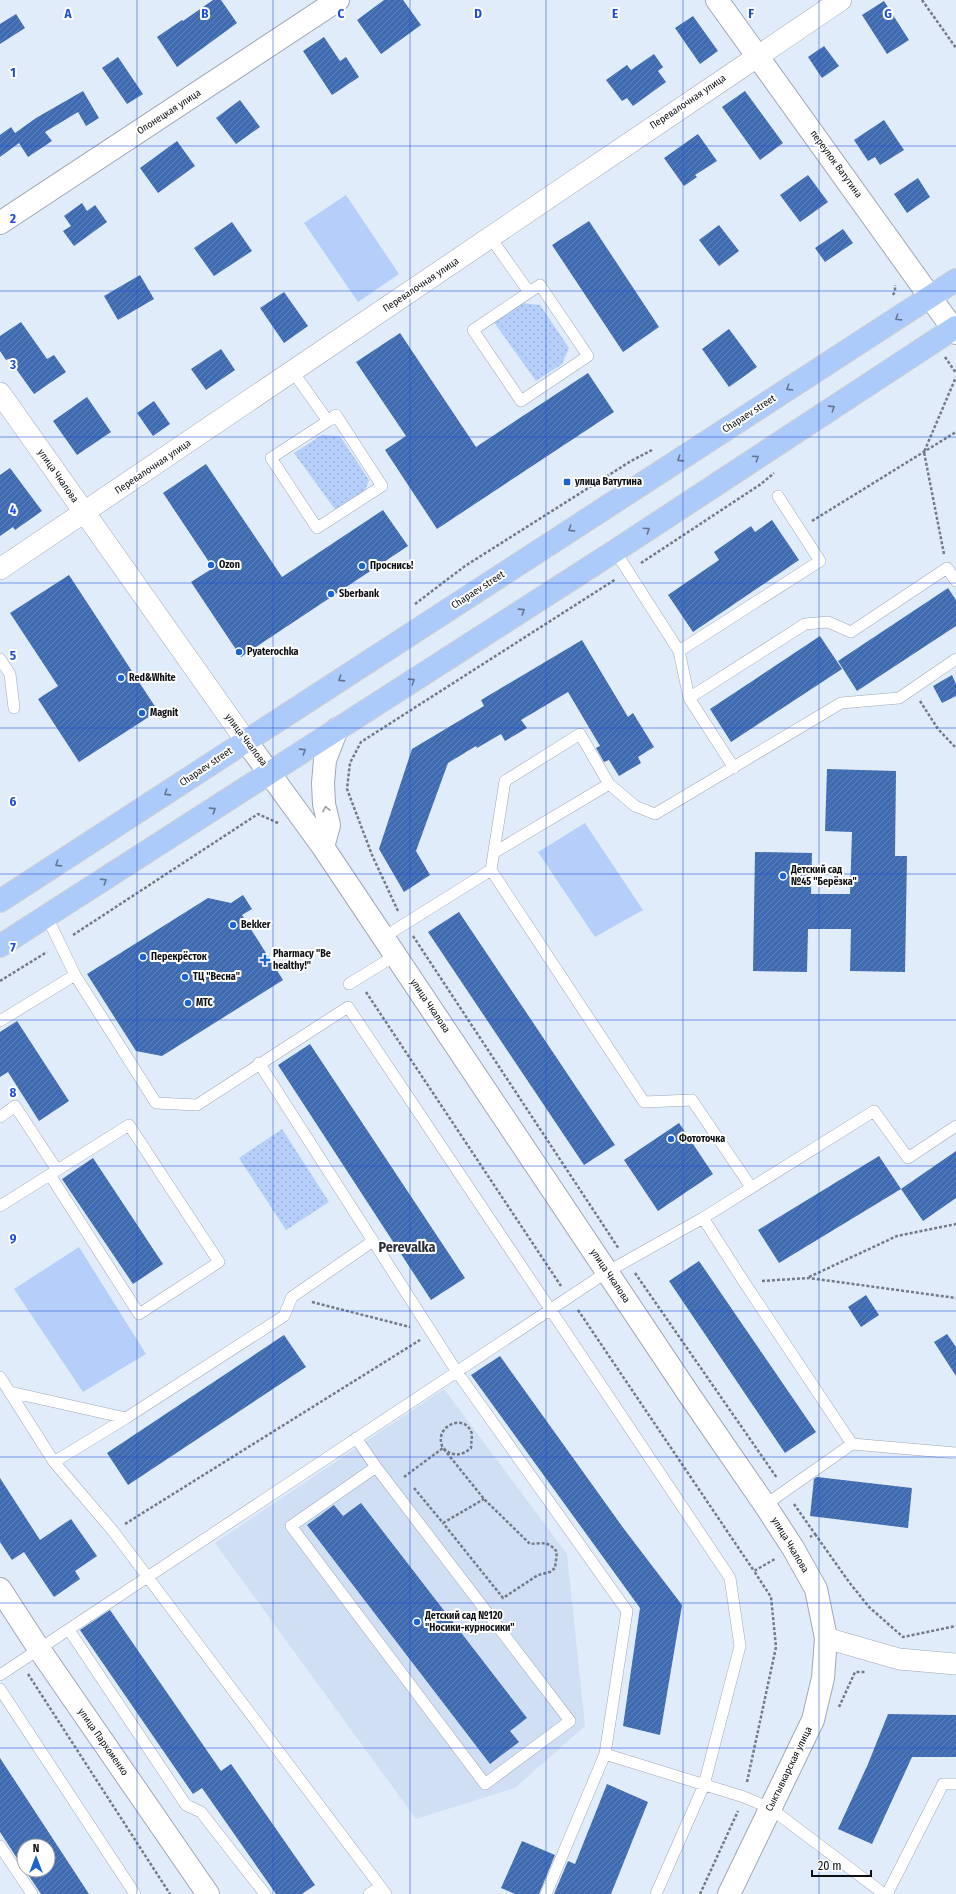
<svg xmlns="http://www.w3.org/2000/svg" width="956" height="1894" font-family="'Fira Sans Condensed',sans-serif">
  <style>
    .built { fill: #d1dff5 }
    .grass { fill: #b5cffa }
    .park { fill: url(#park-dots) }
    .building { fill: url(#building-hatch) }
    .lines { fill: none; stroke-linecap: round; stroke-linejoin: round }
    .lane-casing { stroke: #9fa8b7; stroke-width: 12 }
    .street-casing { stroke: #9fa8b7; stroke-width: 22 }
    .secondary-casing { stroke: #9fa8b7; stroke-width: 24 }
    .primary-casing { stroke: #cecfd0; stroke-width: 24 }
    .path { stroke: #747b85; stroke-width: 2.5; stroke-dasharray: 3 2; stroke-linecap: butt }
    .lane { stroke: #fff; stroke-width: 11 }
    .street { stroke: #fff; stroke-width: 21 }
    .secondary { stroke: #fff; stroke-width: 22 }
    .primary { stroke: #adcbfa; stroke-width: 22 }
    .oneway { stroke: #657692 }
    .oneway2 { stroke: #9e9fa1 }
    .grid { fill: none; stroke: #1d4ed8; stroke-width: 1; stroke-opacity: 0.55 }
    .poi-dot { fill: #1d63cf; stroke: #fff; stroke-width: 1.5 }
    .labels { text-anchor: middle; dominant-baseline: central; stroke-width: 4; stroke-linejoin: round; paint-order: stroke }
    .street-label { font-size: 10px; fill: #0c0f14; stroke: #fff }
    .poi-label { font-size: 10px; font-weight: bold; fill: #0c0f14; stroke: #fff; text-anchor: start }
    .district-label { font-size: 14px; font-weight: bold; fill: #282f3b; stroke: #fff }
    .grid-label { font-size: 13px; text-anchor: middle; font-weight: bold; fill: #1d4ed8; stroke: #fff; stroke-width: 4; stroke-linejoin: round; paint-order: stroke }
  </style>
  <defs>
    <pattern id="park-dots" width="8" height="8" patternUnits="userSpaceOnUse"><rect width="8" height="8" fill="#b5cffa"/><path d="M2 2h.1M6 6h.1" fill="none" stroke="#9ab1d5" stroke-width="1.8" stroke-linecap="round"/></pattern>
    <pattern id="building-hatch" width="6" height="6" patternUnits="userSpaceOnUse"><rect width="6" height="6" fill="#3e6bb2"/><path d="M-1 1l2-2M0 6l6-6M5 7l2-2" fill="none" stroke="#6282b4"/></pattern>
  </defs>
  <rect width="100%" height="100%" fill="#e1ecfb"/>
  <path class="built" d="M444,1389L567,1554L585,1726L515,1788L416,1819L215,1543Z"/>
  <path class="grass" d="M346,195L399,274L358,302L304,223Z
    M585,823L643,910L595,937L538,852Z
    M79,1247L146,1354L83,1392L14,1289Z"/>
  <path class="park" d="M521,303L540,305L569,348L562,364L536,381L493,321Z
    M322,435L340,436L369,480L363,496L337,512L294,453Z
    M282,1129L329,1202L286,1230L239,1158Z"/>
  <path class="building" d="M213,0H221L237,23L177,67L157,37L182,20L183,21Z
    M384,0H403L421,25L381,54L357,20Z
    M884,1L909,40L887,54L862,15Z
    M16,14L25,28L0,44V24Z
    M693,16L718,51L700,64L675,28Z
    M324,37L340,61L346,57L359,77L332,95L303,51Z
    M824,46L839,66L822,78L808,57Z
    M654,54L663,67L658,71L666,82L633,106L627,98L622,101L606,80L627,65L631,70Z
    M118,57L143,94L127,104L102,68Z
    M83,91L99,118L86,126L78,112L45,132L52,141L28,157L19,143L0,157V135L11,127L15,133L36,118Z
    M745,91L783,143L760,160L722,107Z
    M240,100L260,127L236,144L216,118Z
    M884,120L904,150L880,165L875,157L868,161L854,140Z
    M698,134L717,161L695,175L697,177L684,186L664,158Z
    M177,141L195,166L158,193L140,168Z
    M808,175L828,202L800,222L780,195Z
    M918,178L930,197L907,213L894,194Z
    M82,203L87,211L95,205L107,222L74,246L63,231L71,226L64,216Z
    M589,221L659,327L623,352L552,245Z
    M232,222L252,251L214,276L194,248Z
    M719,225L739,251L719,266L699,240Z
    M843,229L853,243L825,262L815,248Z
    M140,275L154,299L118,320L104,296Z
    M284,292L308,326L284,343L260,308Z
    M21,322L47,359L54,355L66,372L34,394L9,359L6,360L0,351V336Z
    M729,329L757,367L729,387L702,349Z
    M400,333L476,447L588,373L614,412L437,529L385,450L406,436L356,362Z
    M221,349L235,370L206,390L191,369Z
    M87,397L111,432L77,455L53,421Z
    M154,401L170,424L153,436L137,413Z
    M206,464L282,577L383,510L408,546L241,657L191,582L213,568L163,493Z
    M10,468L42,511L15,530L13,527L0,536V475Z
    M772,520L799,560L693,632L668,595L719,560L714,552L751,526L755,532Z
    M69,575L158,711L79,762L38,699L58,686L10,613Z
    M948,588L956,600V626L857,691L838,661Z
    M820,636L842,669L731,742L710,709Z
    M582,640L628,717L633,713L654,747L638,757L641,763L619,776L609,760L604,762L596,748L600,746L568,692L521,720L527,728L505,741L501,734L477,748L476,746L448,763L416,851L430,875L404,892L379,849L412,749L484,706L481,700Z
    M952,675L956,684V696L942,703L933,686Z
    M827,769L896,771L895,856H907L905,972L850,971L851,929H808L807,972L753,971L755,852L812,853L811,894H850L852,832L825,831Z
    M243,895L252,909L242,915L283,980L162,1056L136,1051L87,974L208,898L231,903Z
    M459,912L615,1145L584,1165L428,932Z
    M17,1021L69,1101L39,1121L8,1072L0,1077V1032Z
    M310,1044L465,1278L431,1300L278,1065Z
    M679,1123L713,1174L658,1211L624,1160Z
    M956,1151V1198L923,1221L901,1189Z
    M879,1156L901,1189L779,1263L758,1230Z
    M93,1158L163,1264L133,1284L62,1179Z
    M699,1261L816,1432L785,1453L669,1281Z
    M866,1295L879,1315L861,1327L848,1307Z
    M947,1334L956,1347V1376L934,1342Z
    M284,1335L306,1367L128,1485L107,1453Z
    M500,1356L624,1529L682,1605L660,1735L623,1726L640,1608L471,1375Z
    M817,1477L912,1488L908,1528L810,1516L814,1479Z
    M0,1478L40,1540L71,1519L97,1556L75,1571L80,1579L54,1597L24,1552L12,1560L0,1542Z
    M361,1503L527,1718L510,1731L519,1742L490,1764L307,1525L334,1505L343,1516Z
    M110,1610L221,1771L231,1764L315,1885L302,1894H276L202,1788L193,1794L80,1630Z
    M888,1714L956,1715V1757H912L872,1844L838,1829L868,1764Z
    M0,1758L89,1894H41L25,1870H48V1846H24V1869L0,1832Z
    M607,1784L648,1802L611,1894H554L568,1861L575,1864Z
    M522,1841L555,1855L539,1894H515L501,1888Z"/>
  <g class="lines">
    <g class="lane-casing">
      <path id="lane" d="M490,237L529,292
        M540,285L588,356L521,401L473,330Z
        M293,372L328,421L271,458L317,528L382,486L336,415L328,421
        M615,551L679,651L689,698L734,768
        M679,651L820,561L778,496
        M0,659L10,674L14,708
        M689,698L805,624L828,622L851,632L947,568L956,581
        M495,852L609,784
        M491,870L644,1102L692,1100L751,1187
        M384,937L491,870L505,781L580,734L609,784L635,806L655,814L841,703L899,698L956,659
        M75,975L156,1103L197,1105L348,1007L730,1578L740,1646L704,1785L656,1894
        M349,984L396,955
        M0,1021L75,975L47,917
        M259,1063L457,1372L627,1611L605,1754L546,1894
        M0,1117L15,1106L57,1170
        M0,1206L129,1125L219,1262L139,1314L50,1175
        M703,1218L744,1282L852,1444L765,1505
        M0,1377L54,1462L126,1418L284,1316L292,1297L373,1241
        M10,1392L126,1418
        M356,1438L376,1467L570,1721L485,1784L291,1526L376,1467
        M852,1444L956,1453
        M54,1462L113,1531L386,1894
        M69,1630L186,1805L201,1812L265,1894
        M0,1675L607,1272L703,1218L874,1111L908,1158L956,1126
        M0,1689L135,1894
        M605,1754L744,1797L770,1808L884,1894
        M0,1846L32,1894
        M369,1894L380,1887
        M887,1894L943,1784H956"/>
    </g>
    <g class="street-casing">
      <path id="street" d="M0,393L246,741
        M0,569L841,0
        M826,1638L899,1659L956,1664"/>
    </g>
    <g class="secondary-casing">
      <path id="secondary" d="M717,0L956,333
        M0,223L338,0
        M246,741L323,847L690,1396L765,1505L793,1548L816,1589L826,1638L823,1678L813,1720L729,1894
        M323,847L329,825L324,804L323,783L325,760L337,729
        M0,1589L39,1649L208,1894"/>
    </g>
    <g class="primary-casing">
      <path id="primary" d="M0,901L956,280
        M0,946L615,551L956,327"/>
    </g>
    <path class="path" d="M922,0L956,48
      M893,295L895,291V285
      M945,357L956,373
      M812,521L956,432
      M944,554L924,452L956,377
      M641,563L761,484L774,473
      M415,604L465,566L631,461L652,450
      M920,701L938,729L956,748
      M398,911L372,855L347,789L350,763L361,742L616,579
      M73,935L258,814L278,823
      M413,936L619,1249
      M0,981L47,952
      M366,992L561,1286
      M635,1273L777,1478
      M809,1277L897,1236L956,1224
      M762,1281L809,1278L956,1298
      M312,1302L410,1327
      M578,1310L754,1571
      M404,1477L443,1448C432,1427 465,1411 472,1434L471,1448C461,1457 452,1456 443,1448L484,1499L530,1544C544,1543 548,1541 557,1552L555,1568L550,1572L538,1575L503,1598L443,1523
      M414,1488L443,1523
      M794,1504L815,1534L810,1537
      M443,1523L484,1499
      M125,1524L420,1340
      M815,1534L849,1582L869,1607L903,1637L956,1626
      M28,1674L170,1894
      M839,1707L855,1672H865
      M747,1782L776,1647L771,1597L754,1571L775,1559
      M700,1894L738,1811"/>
    <use href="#lane" class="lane"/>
    <use href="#street" class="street"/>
    <use href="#secondary" class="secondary"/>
    <use href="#primary" class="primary"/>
  </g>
  <defs><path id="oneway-chevron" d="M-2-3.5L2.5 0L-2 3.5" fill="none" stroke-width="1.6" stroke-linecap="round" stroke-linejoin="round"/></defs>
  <g class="oneway">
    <use href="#oneway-chevron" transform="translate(898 318) rotate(148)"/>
    <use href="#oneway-chevron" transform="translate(789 388) rotate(147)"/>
    <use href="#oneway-chevron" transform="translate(832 408) rotate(-33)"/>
    <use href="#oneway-chevron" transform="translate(756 458) rotate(-34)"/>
    <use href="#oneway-chevron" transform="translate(680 459) rotate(147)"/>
    <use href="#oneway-chevron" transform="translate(571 529) rotate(147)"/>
    <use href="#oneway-chevron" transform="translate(647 530) rotate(-34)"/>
    <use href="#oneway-chevron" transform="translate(522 611) rotate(-33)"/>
    <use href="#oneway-chevron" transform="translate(341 679) rotate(147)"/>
    <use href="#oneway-chevron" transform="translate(412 681) rotate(-33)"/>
    <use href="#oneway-chevron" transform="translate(303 751) rotate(-33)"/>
    <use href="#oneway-chevron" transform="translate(167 793) rotate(147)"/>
    <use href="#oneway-chevron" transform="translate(213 810) rotate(-33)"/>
    <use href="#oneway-chevron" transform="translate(58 864) rotate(147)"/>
    <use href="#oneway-chevron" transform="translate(104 881) rotate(-32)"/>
  </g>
  <use class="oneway2" href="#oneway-chevron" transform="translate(326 809) rotate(-102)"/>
  <path class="grid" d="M137,0V1894M273,0V1894M410,0V1894M546,0V1894M683,0V1894M819,0V1894M0,146H956M0,291H956M0,437H956M0,583H956M0,728H956M0,874H956M0,1020H956M0,1166H956M0,1311H956M0,1457H956M0,1603H956M0,1748H956"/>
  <g class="poi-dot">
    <rect x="563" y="478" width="8" height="8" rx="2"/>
    <circle cx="211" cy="565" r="4"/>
    <circle cx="362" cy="566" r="4"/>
    <circle cx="331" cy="594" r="4"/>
    <circle cx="239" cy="652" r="4"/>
    <circle cx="121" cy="678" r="4"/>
    <circle cx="142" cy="713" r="4"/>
    <circle cx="783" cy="876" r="4"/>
    <circle cx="233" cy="925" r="4"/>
    <circle cx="143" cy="957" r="4"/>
    <path d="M263 954h4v4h4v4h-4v4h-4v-4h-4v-4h4z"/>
    <circle cx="185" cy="977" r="4"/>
    <circle cx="188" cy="1003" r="4"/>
    <circle cx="671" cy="1139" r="4"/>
    <circle cx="417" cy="1622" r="4"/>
  </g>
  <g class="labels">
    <g class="street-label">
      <text transform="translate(688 102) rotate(-34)">Перевалочная улица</text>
      <text transform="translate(169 112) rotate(-33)">Олонецкая улица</text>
      <text transform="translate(836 164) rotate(54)">переулок Ватутина</text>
      <text transform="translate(421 285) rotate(-34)">Перевалочная улица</text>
      <text transform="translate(749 414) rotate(-33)">Chapaev street</text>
      <text transform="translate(153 467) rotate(-34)">Перевалочная улица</text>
      <text transform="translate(58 476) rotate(55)">улица Чкалова</text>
      <text transform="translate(478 590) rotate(-33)">Chapaev street</text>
      <text transform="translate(246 740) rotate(53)">улица Чкалова</text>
      <text transform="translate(206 767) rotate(-34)">Chapaev street</text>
      <text transform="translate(430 1006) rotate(56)">улица Чкалова</text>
      <text transform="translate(610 1276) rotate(56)">улица Чкалова</text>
      <text transform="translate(790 1545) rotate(59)">улица Чкалова</text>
      <text transform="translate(103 1742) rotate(55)">улица Пархоменко</text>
      <text transform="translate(789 1769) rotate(-64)">Сыктывкарская улица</text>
    </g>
    <g class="poi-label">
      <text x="575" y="482">улица Ватутина</text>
      <text x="219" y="565">Ozon</text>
      <text x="370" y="566">Проснись!</text>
      <text x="339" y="594">Sberbank</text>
      <text x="247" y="652">Pyaterochka</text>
      <text x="129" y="678">Red&amp;White</text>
      <text x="150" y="713">Magnit</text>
      <text x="791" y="870">Детский сад<tspan x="791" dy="12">№45 "Берёзка"</tspan></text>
      <text x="241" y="925">Bekker</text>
      <text x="273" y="954">Pharmacy "Be<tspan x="273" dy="12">healthy!"</tspan></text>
      <text x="151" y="957">Перекрёсток</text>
      <text x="193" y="977">ТЦ "Весна"</text>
      <text x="196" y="1003">МТС</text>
      <text x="679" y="1139">Фототочка</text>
      <text x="425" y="1616">Детский сад №120<tspan x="425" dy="12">"Носики-курносики"</tspan></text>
    </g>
    <g class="district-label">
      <text x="407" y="1247">Perevalka</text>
    </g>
  </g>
  <g class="grid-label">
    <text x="68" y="18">A</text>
    <text x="205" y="18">B</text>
    <text x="341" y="18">C</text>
    <text x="478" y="18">D</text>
    <text x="615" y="18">E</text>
    <text x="751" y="18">F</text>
    <text x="888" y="18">G</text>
    <text x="13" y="77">1</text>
    <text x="13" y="223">2</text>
    <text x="13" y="369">3</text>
    <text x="13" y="514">4</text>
    <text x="13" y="660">5</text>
    <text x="13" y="806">6</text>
    <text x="13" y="952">7</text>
    <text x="13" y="1097">8</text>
    <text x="13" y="1243">9</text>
  </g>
  <g transform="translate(36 1858)"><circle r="19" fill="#ffffff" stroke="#9e9fa1"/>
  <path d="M0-3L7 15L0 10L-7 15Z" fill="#1d63cf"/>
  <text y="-6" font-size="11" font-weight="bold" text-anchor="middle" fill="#0c0f14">N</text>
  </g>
  <path d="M812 1870v6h59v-6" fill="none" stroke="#0c0f14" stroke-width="2"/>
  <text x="818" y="1870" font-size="12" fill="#0c0f14" stroke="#ffffff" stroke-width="3" paint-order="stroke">20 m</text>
</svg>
